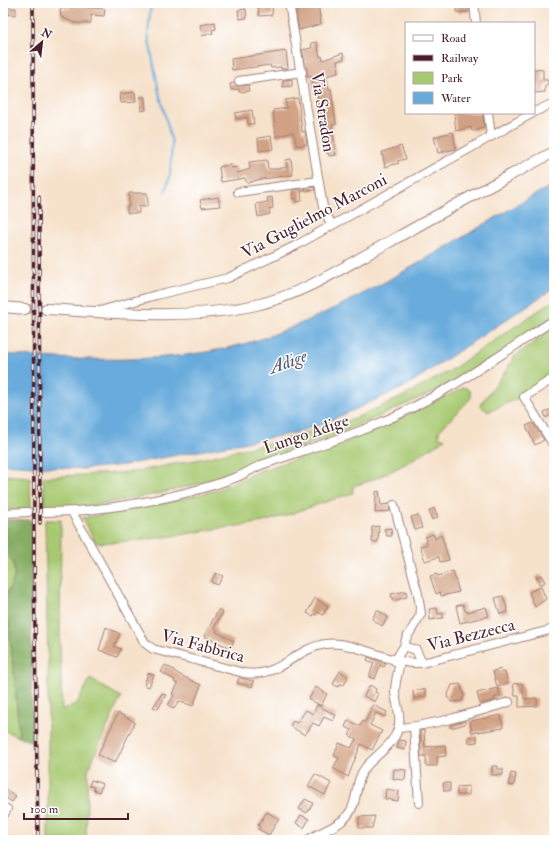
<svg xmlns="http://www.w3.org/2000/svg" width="557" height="843" font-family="'IM FELL Double Pica',serif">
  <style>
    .green { fill: #a7c971; stroke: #78744e }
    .forest { fill: #85ad63; stroke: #686647 }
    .water { fill: #67abdc; stroke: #586584 }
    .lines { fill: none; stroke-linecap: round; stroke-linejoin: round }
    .stream { stroke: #67abdc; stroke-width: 2 }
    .building { fill: #d1a183 }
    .minor-tunnel { stroke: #d4baaa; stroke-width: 8; stroke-dasharray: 8 4; stroke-linecap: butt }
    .major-tunnel { stroke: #d4baaa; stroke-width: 10; stroke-dasharray: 10 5; stroke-linecap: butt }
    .minor-casing { stroke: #a0807a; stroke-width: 10 }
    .major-casing { stroke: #a0807a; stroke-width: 12 }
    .minor { stroke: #fff; stroke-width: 8 }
    .major { stroke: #fff; stroke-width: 10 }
    .rail-casing { stroke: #4a1f2b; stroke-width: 3.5 }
    .rail { stroke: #fff; stroke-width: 2; stroke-dasharray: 6; stroke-linecap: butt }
    .labels { text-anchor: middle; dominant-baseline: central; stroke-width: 3; stroke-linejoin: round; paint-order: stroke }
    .street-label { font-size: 17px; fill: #4a1f2b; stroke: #fff }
    .water-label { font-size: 18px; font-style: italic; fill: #565772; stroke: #fff }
  </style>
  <rect width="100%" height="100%" fill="#fff"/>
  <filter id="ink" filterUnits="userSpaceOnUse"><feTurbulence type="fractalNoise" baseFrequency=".025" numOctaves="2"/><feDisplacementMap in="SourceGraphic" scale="8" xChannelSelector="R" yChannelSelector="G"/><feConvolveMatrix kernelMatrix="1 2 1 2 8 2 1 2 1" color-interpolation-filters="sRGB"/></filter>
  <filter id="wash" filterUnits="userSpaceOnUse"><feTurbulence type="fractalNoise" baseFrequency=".012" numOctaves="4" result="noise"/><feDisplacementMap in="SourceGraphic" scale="16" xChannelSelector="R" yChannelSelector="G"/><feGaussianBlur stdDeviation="0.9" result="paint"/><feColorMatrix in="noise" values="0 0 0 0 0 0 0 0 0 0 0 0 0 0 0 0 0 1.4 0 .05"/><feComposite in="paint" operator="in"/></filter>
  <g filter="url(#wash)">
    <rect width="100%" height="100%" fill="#f6e1ca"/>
    <path class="green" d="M554,300V315L507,349L443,388L334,436L257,461L214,480L157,494L74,509H45L43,477L133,472L191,461L282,440L353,419L404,396L451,370Z
      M554,328V374L527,394L488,412L481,406L482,402L505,372L514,357Z
      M465,387L470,391L471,398L439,431V437L445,439C417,457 386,478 353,486V493C323,502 294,514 263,522C247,525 231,527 215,529C175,536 136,542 96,543L82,518L159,504L217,490L261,470L337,446L382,427Z
      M3,475L30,477L31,510H3Z
      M45,520H61L60,640L62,710L77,703L90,679L121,697L88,770L86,840H48V669Z
      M3,547C18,561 18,583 3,596Z
      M3,616L9,624L16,693L19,737L3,730Z"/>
    <path class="forest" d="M3,520H31L32,742L19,737L16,693L9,625L3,616V596L8,592L15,576L13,563L3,547Z"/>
    <path class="water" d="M554,184V288L406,386L323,424L290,434L124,465L83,469L3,464V354C88,362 194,365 275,334C374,296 462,235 554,184Z"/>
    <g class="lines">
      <path class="stream" d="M151,3L148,35L159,92L172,142L170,176L165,192"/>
    </g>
    <g id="blocks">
      <path class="building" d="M262,3H273L272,15L259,16L258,6H262Z
        M318,3L321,24L299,30L296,9Z
        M456,3H469V12H457Z
        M79,7L105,9L104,16L91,15V23H75L61,17L60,9Z
        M3,8H16V15L3,14Z
        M246,9L247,18L239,19L238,10Z
        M215,22L216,29L212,30L213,33L202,36L200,25Z
        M317,42L320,57L322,56L323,60L343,53L344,59L337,61L338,73L326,76L329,90L331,89L336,124L332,125L336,155L329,156L328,153H326L321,123H322L316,90H314L311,76L307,77V71L302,50L312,48L311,43Z
        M286,51L288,68L281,69V67L271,68L270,65L232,70L231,59Z
        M534,69L543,70V80H548V85H545V92L534,93Z
        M292,79V86L283,87V80Z
        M234,83L237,86L248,85L249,91L239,92V89L231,90L230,84Z
        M135,92L136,102L121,103L120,94Z
        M140,97H145L146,110L141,111Z
        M298,98L302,132L305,131L307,144L297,146L293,132L276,137L273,110L287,108L285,100Z
        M252,110L254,124H248L247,117L236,119L235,113Z
        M454,113H483L484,128L472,131L471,127L456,131Z
        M453,132L456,149L438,153L434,137Z
        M271,136L273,149L259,151L258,138Z
        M401,146L406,159L397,161L399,163L385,167L382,152Z
        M291,159L293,175L261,179L247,183L245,178L221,182L219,167L230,165L231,168L236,167L237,173L250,169L249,162L267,160L268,169H276L287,167L286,160Z
        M314,187L315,190L301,191L302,201L296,202V198L293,199V190Z
        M129,193H147L148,204L146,207L139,206V213H127V206H129Z
        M218,197L220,206L202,208L200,200Z
        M272,197L273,208L269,209L270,214L258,217L256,204L268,202L267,198Z
        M554,408V414L546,418L544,412Z
        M533,423L544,440L535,445L526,426Z
        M379,491L381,505L389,504L390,511L375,513L376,492Z
        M434,508L438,517L432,520L429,511Z
        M418,515L422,528L415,530L411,517Z
        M379,526L378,542H372V527Z
        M391,528L392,536H387L384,529Z
        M433,534L435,539L441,535L449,560L440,562L439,557L425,561L420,546L427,544L425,537Z
        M453,571L459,592L441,596L440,592L436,594L430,576L437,574L438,576Z
        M216,573L223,576L218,585L211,582Z
        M541,575L545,582L540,585L536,577Z
        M541,587L546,599L535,607L529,592Z
        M406,591L407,597L393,601L391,594Z
        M503,596L508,612L500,614L495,598Z
        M315,598L328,606L323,615L318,612L316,615L314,614L313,616L307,613Z
        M463,604L465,611L468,612L486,607L489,616L460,623L456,606Z
        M437,608L438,614L443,613V618L430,620L429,609Z
        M219,609L223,612L214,628L217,630L216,632L234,641L230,648L204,636Z
        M377,610L388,617L382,626L372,619Z
        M106,627L120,634L114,646L121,649L117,657L99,650Z
        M368,657L386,663L384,667L380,665L375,679L369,677L374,663L367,660Z
        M165,665L174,670V671L182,676L201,685L193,706L179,701L174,709L168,705L174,695L172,694L178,684L174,682L175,680L161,672Z
        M501,669L502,673L505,672L508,683L497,687L493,671Z
        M340,671L348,677L344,685L340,684L338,687L333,684Z
        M148,673L154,675L149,687L144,685Z
        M239,678L254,681L252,687L237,683Z
        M522,683L524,699L537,698V706L519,707V696H515L513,684Z
        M460,684L464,695L462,701L452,702L447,697L452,685Z
        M370,685L376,689L375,692L379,694L375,702L364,696Z
        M316,687L327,694L321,706L309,699Z
        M498,688L500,696L494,698L495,700L480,704L477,693Z
        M425,689L426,696L414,699L413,691Z
        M162,693L166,695L158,709L153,707Z
        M317,705L336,715L333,721L324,717L319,726L313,723L305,735L290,726L293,721L297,723L306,710L313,714Z
        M373,705L387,712L385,717L376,713L370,725L382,731L372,750L361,744L348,777L333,768L339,758L334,756L339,743L351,748L356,739L349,735L352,730L345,727L348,720L360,726L363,721L365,722Z
        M118,713L135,722L115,763L98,755Z
        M501,715L503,728L472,733L470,721Z
        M465,721V724L451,728L450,725Z
        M424,730L425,747L445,745L446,756L437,757V766H426V756H421L420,731Z
        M477,736V742L469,743L468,737Z
        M399,740L406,741L405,750L397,748Z
        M492,766H498V769H503V775H492Z
        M394,769L406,770L405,780L393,779Z
        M511,773L516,774L514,786L508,785Z
        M315,774L331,783L325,795L308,786Z
        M91,780L103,784L99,792L93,790L94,787L89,786Z
        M443,783H450V791H444Z
        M469,786V795H457V787Z
        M3,788L16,796L12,802L3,796Z
        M386,789L399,791L398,801L385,799Z
        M305,799L313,803L307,813L299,809Z
        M267,812L279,819L269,835L258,829L260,827L258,825Z
        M301,815L309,819L304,828L296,823Z
        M375,816L372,828H359V817Z"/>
    </g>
  </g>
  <g filter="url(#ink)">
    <use href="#blocks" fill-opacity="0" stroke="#a0807a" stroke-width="1"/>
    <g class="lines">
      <path class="minor-tunnel" d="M28,512H44"/>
      <path class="major-tunnel" d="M25,309H46"/>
      <g class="minor-casing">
        <path id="minor" d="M289,3L323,207L331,224
          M474,3L476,23
          M239,81L302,72
          M534,112L554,103
          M488,113L491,136
          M238,192L319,181
          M100,311L156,295L228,278L295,246L533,113
          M554,378L524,397L554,446
          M394,505L418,594L421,614L406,639L404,646
          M44,512C104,512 181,498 237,477C247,473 256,466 267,463C303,450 340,440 375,425C440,398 496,358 554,320
          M72,512L145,643L153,649L244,673C279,679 295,648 326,644C354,640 389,665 422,663L554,629
          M3,513L28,512
          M395,661L404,646L416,650L422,663
          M414,727L419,803
          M399,728C436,725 473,713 509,702
          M3,816L7,809
          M308,840C320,831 337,828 347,816C359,803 354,782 365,768C375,755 393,746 398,729C402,717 396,704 395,692C395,682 398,672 400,662"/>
      </g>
      <g class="major-casing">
        <path id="major" d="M3,307L25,309
          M46,309C113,313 190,320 256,305C301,295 342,268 382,246C439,214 496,182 554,152"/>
      </g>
      <use href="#minor" class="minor"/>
      <use href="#major" class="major"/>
      <g class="rail-casing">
        <path id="rail" d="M33,3L34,563L38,840
          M39,197L40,523"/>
      </g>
      <use href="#rail" class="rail"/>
    </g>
  </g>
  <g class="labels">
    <g class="street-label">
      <text transform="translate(323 112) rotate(81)">Via Stradon</text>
      <text transform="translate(314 216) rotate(-28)">Via Guglielmo Marconi</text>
      <text transform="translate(306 434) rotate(-19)">Lungo Adige</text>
      <text transform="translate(471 635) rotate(-14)">Via Bezzecca</text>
      <text transform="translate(203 646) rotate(15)">Via Fabbrica</text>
    </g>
    <g class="water-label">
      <text transform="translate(288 362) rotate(-20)">Adige</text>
    </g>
  </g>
  <rect width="557" height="843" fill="none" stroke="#fff" stroke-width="16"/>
  <rect x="405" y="22" width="130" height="92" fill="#ffffff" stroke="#b7a5aa"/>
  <rect x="413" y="35" width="20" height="6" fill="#ffffff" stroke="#b7a5aa"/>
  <text x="441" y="42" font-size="12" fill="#4a1f2b">Road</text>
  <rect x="413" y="55" width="20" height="6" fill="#4a1f2b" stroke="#b7a5aa"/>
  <text x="441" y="62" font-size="12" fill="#4a1f2b">Railway</text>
  <rect x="413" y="72" width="20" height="12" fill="#a7c971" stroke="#b7a5aa"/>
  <text x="441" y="82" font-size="12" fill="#4a1f2b">Park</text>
  <rect x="413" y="92" width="20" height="12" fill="#67abdc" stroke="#b7a5aa"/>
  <text x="441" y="102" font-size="12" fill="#4a1f2b">Water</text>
  <g transform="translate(42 42) rotate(28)" stroke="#ffffff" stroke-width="3" paint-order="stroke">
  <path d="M0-3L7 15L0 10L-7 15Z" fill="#4a1f2b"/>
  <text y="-6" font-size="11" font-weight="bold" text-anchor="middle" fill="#4a1f2b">N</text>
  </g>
  <path d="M24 813v6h104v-6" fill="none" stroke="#4a1f2b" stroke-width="2"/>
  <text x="30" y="813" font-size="12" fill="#4a1f2b" stroke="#ffffff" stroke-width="3" paint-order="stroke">100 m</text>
</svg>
